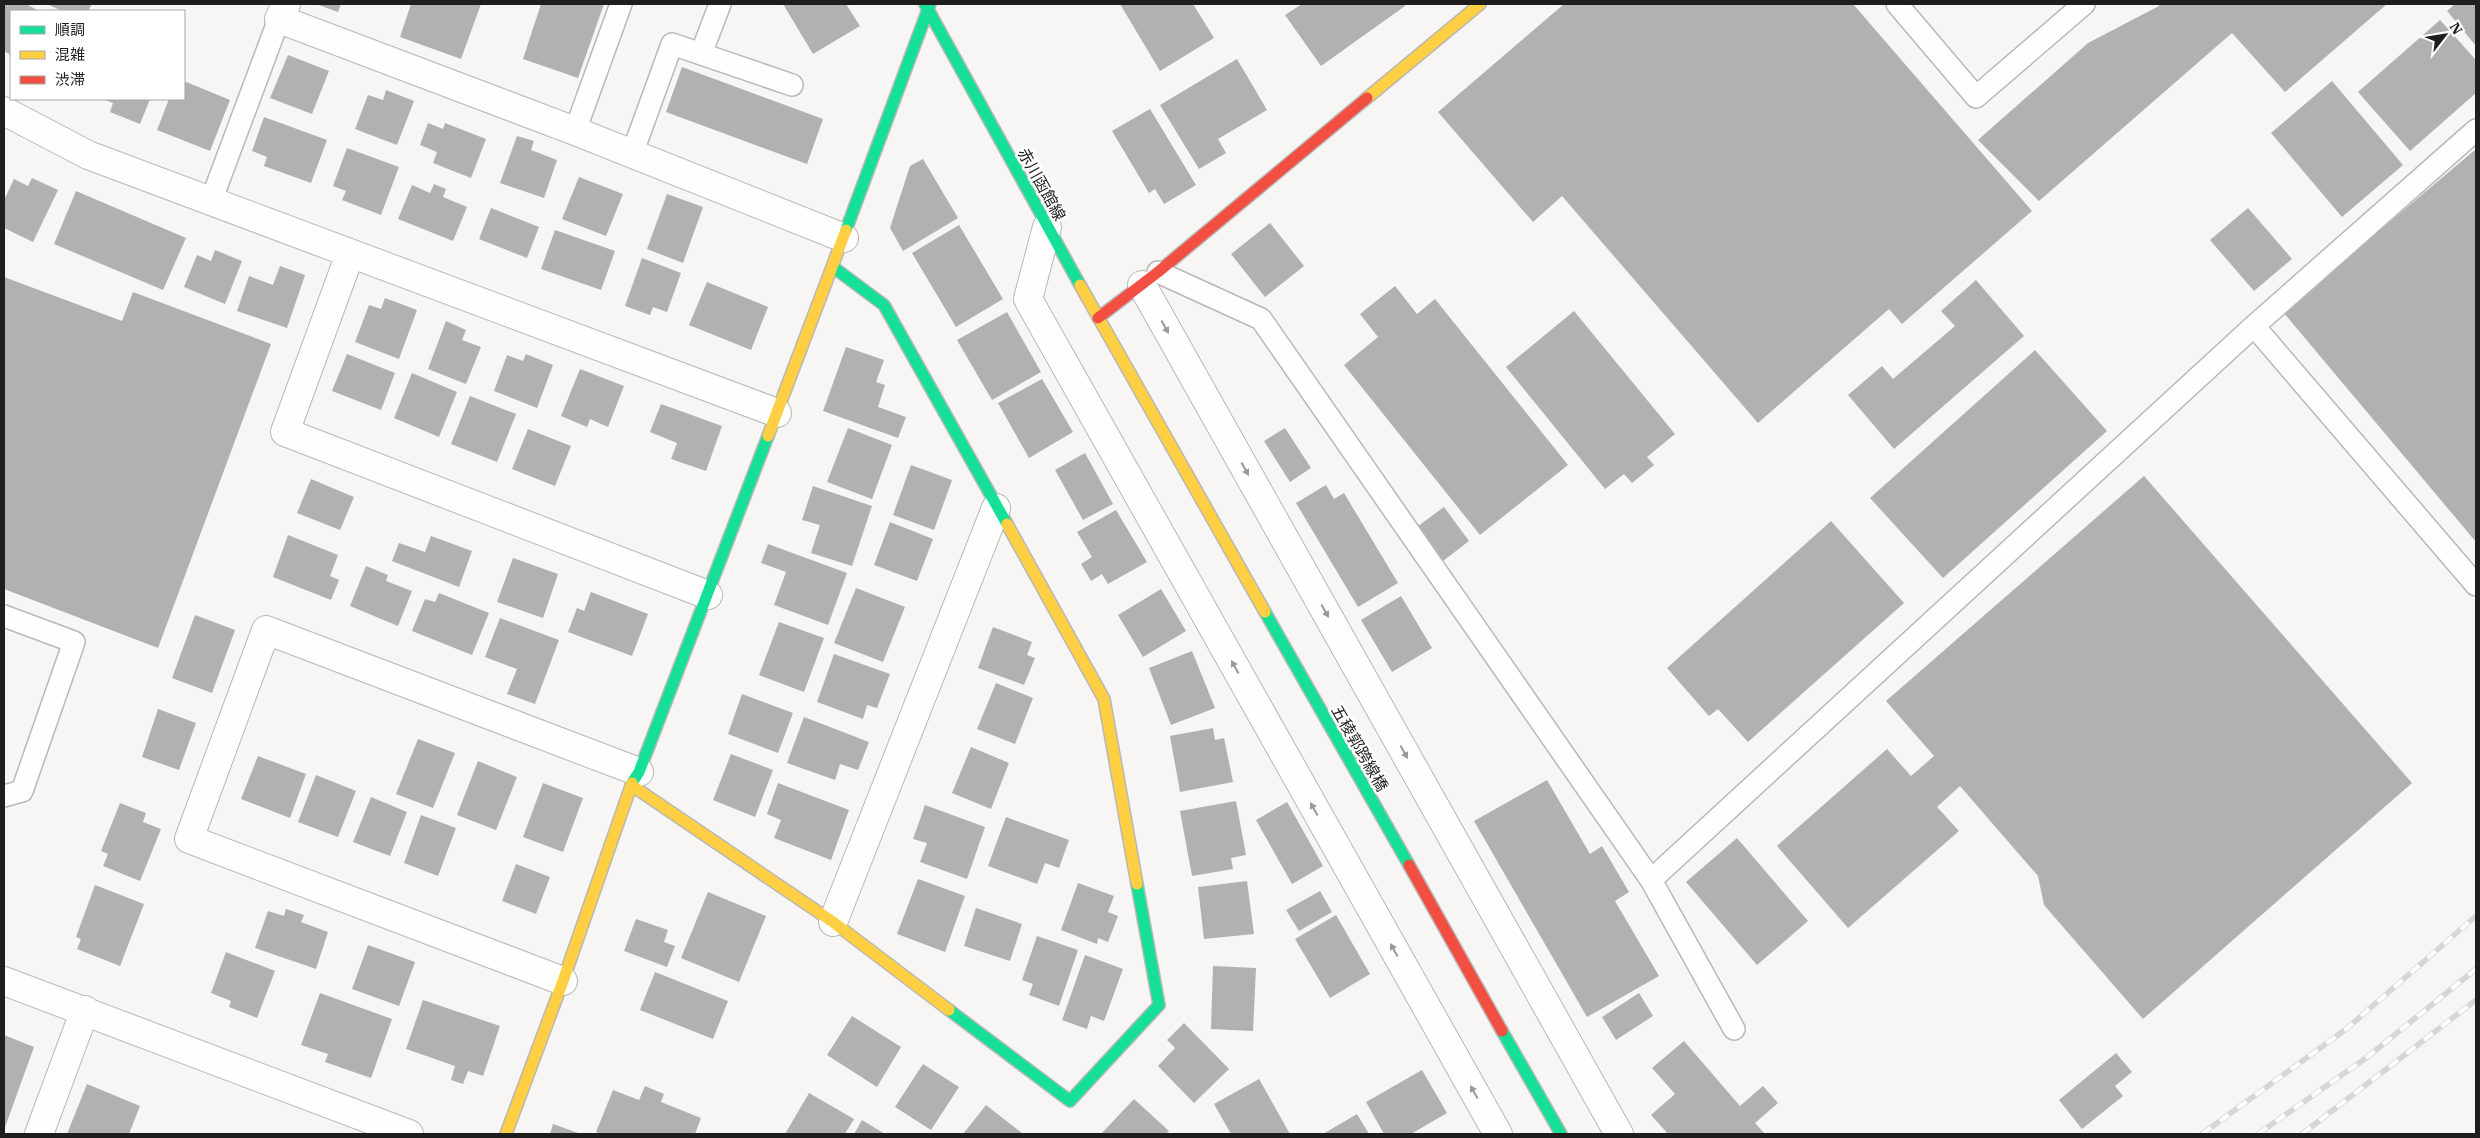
<svg xmlns="http://www.w3.org/2000/svg" width="2480" height="1138" font-family="'IBM Plex Serif','Noto Sans JP',serif">
  <style>
    .building { fill: #b2b1b0 }
    .lines { fill: none; stroke-linecap: round; stroke-linejoin: round }
    .lane-casing { stroke: #b9b8b7; stroke-width: 24 }
    .street-casing { stroke: #b9b8b7; stroke-width: 30 }
    .fast-casing { stroke: #b9b8b7; stroke-width: 14 }
    .slow-casing { stroke: #b9b8b7; stroke-width: 14 }
    .jam-casing { stroke: #b9b8b7; stroke-width: 14 }
    .lane { stroke: #fefefd; stroke-width: 21 }
    .street { stroke: #fefefd; stroke-width: 28 }
    .fast { stroke: #16e098; stroke-width: 11 }
    .slow { stroke: #ffcf43; stroke-width: 11 }
    .jam { stroke: #f24e42; stroke-width: 11 }
    .rail-casing { stroke: #d6d6d5; stroke-width: 5.5 }
    .rail { stroke: #fff; stroke-width: 4; stroke-dasharray: 11; stroke-linecap: butt }
    .oneway { fill: #9a9998 }
    .labels { text-anchor: middle; dominant-baseline: central; stroke-width: 5; stroke-linejoin: round; paint-order: stroke }
    .street-label { font-size: 16px; fill: #1f1e1d; stroke: #fff }
  </style>
  <rect width="100%" height="100%" fill="#f8f6f4"/>
  <path class="building" d="M5,4H26L39,11H11V55L4,51Z
    M47,4H92L88,11H62Z
    M316,4H341L338,12Z
    M411,4H481L461,59L400,37Z
    M541,4H604L578,78L523,59Z
    M783,4H846L860,26L813,54Z
    M1120,4H1193L1214,38L1160,71Z
    M1302,4H1403L1405,6L1321,66L1285,15Z
    M1564,4H1853L2032,211L1902,324L1889,309L1758,423L1562,196L1533,222L1438,112Z
    M2158,4H2387L2285,92L2232,33L2039,201L1978,140L2088,43L2159,6Z
    M2455,4H2476V46L2447,11Z
    M2440,20L2476,60V93L2410,151L2358,92Z
    M288,55L329,71L312,114L270,98Z
    M1237,59L1267,110L1218,139L1226,153L1199,169L1160,105Z
    M682,67L823,119L807,164L666,112Z
    M184,81L230,100L210,151L157,130L169,99H184Z
    M2332,81L2403,165L2342,217L2271,133Z
    M386,90L414,101L397,145L355,129L368,95L383,100Z
    M102,99H150L140,124L110,112L113,103Z
    M1150,109L1196,185L1164,204L1155,189L1149,193L1112,131Z
    M264,117L327,140L311,183L264,166L267,157L252,151Z
    M428,123L443,129L445,123L486,139L471,178L433,163L437,152L420,145Z
    M517,136L534,141L531,150L557,160L544,198L500,183Z
    M347,148L399,167L381,215L342,200L346,191L333,186Z
    M2476,149V542L2283,312Z
    M923,159L958,218L903,251L890,228L910,166Z
    M579,177L623,194L606,236L562,219Z
    M32,178L58,190L33,242L4,228V200L14,179L28,186Z
    M434,184L446,189L443,197L467,207L453,241L398,219L412,185L430,193Z
    M76,191L186,238L163,290L54,244Z
    M667,194L703,207L683,263L647,249Z
    M491,208L539,227L527,258L479,239Z
    M2248,208L2292,259L2254,291L2210,240Z
    M1270,223L1304,266L1265,297L1231,254Z
    M959,225L1003,299L956,327L912,253Z
    M555,230L615,251L601,290L541,269Z
    M215,250L242,261L225,304L184,287L197,255L211,261Z
    M642,258L681,273L667,312L653,307L650,315L625,306Z
    M280,266L305,275L287,328L237,311L249,276L273,285Z
    M4,277L122,321L133,292L271,344L158,648L4,589Z
    M1976,280L2024,336L1894,449L1848,395L1882,366L1893,379L1955,326L1941,311Z
    M707,282L768,307L751,350L689,325Z
    M1395,286L1417,314L1435,299L1568,465L1480,535L1344,365L1378,337L1360,314Z
    M385,298L417,310L399,359L355,342L369,305L381,309Z
    M1574,311L1675,434L1647,457L1654,465L1632,483L1624,474L1605,489L1506,367Z
    M1007,312L1041,372L992,400L957,340Z
    M446,321L466,330L462,340L481,347L466,384L428,369Z
    M846,347L884,360L876,382L885,385L878,407L906,417L898,438L823,411Z
    M2035,350L2107,431L1943,578L1870,498Z
    M347,354L395,373L381,410L332,391Z
    M526,354L553,365L537,408L494,391L507,355L523,361Z
    M580,369L624,386L608,427L590,419L587,427L561,416Z
    M412,373L457,392L439,437L394,418Z
    M1042,379L1073,432L1029,458L998,403Z
    M470,396L516,414L497,462L451,444Z
    M661,404L722,426L706,471L671,459L677,443L650,432Z
    M848,428L892,445L872,499L827,482Z
    M1285,428L1311,468L1290,482L1264,441Z
    M528,429L571,446L555,486L512,469Z
    M1085,453L1113,504L1083,520L1055,470Z
    M911,465L952,480L934,530L893,515Z
    M2144,476L2412,783L2143,1019L2044,905L2038,876L1960,786L1937,807L1959,831L1848,928L1777,846L1887,749L1911,776L1934,756L1886,701Z
    M311,479L354,497L340,530L297,513Z
    M1326,485L1334,499L1344,493L1398,583L1358,607L1296,503Z
    M813,486L872,506L852,566L811,553L820,525L802,520Z
    M1444,507L1469,541L1443,561L1418,526Z
    M1116,510L1147,562L1108,584L1102,574L1091,581L1081,564L1092,557L1077,532Z
    M1831,521L1904,603L1748,742L1718,709L1709,716L1667,668Z
    M890,522L933,539L917,581L874,565Z
    M288,535L338,555L330,576L339,580L331,600L273,577Z
    M431,536L472,551L459,587L392,561L399,543L425,552Z
    M768,544L847,573L828,625L774,605L786,572L761,563Z
    M513,558L558,574L543,618L497,602Z
    M366,566L388,575L386,581L412,591L398,626L350,606Z
    M856,588L905,607L883,662L834,643Z
    M1161,589L1186,631L1143,657L1118,615Z
    M591,592L648,614L632,656L568,632L577,608L584,611Z
    M439,593L489,613L472,655L412,631L425,599L435,602Z
    M1401,596L1432,648L1392,672L1361,620Z
    M195,615L235,630L212,693L172,678Z
    M500,618L559,640L535,704L507,694L517,669L485,657Z
    M779,622L824,638L804,692L759,675Z
    M993,627L1032,642L1027,655L1035,658L1024,685L978,668Z
    M1192,651L1215,708L1171,725L1149,668Z
    M834,654L890,674L877,708L867,705L863,719L817,702Z
    M996,683L1033,698L1015,744L977,729Z
    M742,694L793,713L778,753L728,734Z
    M158,709L196,723L179,770L142,757Z
    M804,717L869,742L858,770L840,764L835,780L787,763Z
    M1213,728L1215,740L1224,738L1233,782L1180,792L1170,736Z
    M418,739L455,753L433,808L396,794Z
    M971,747L1009,763L991,809L952,793Z
    M731,754L773,770L755,817L713,800Z
    M258,756L306,774L290,818L241,799Z
    M478,761L517,777L496,830L457,815Z
    M316,775L356,791L338,837L298,822Z
    M1547,780L1590,854L1602,846L1629,892L1615,901L1659,976L1587,1017L1474,821Z
    M543,783L583,798L563,852L523,837Z
    M778,783L849,810L831,860L774,838L781,820L767,814Z
    M371,797L407,812L390,856L353,842Z
    M1236,801L1246,855L1231,858L1233,869L1192,876L1180,811Z
    M1287,802L1323,866L1292,884L1256,820Z
    M120,803L146,813L143,822L161,829L140,881L103,866L108,854L101,851Z
    M925,805L985,827L967,879L920,862L927,843L913,839Z
    M421,815L456,828L438,876L404,863Z
    M1006,817L1069,840L1059,868L1045,863L1037,884L988,866Z
    M1737,838L1808,921L1757,965L1686,882Z
    M516,864L550,877L536,914L502,901Z
    M918,879L965,896L945,952L897,934Z
    M1247,881L1254,934L1204,939L1198,887Z
    M1078,883L1114,896L1108,912L1118,916L1108,942L1098,938L1097,944L1061,930Z
    M95,885L144,904L120,966L77,949L81,939L76,937Z
    M1320,891L1332,912L1299,931L1286,910Z
    M708,892L766,916L739,982L681,958Z
    M976,908L1022,924L1010,961L964,946Z
    M286,909L304,915L301,922L328,932L316,969L255,948L268,911L284,916Z
    M1336,915L1370,974L1330,998L1295,939Z
    M636,919L668,930L664,942L675,946L667,967L624,951Z
    M1037,936L1078,950L1059,1006L1029,995L1033,984L1022,980Z
    M368,945L415,962L399,1006L352,989Z
    M226,952L275,971L257,1018L229,1007L231,1001L211,993Z
    M1085,955L1123,969L1104,1021L1091,1016L1087,1029L1062,1020Z
    M1213,966L1256,968L1253,1031L1211,1029Z
    M655,972L728,1001L713,1039L640,1010Z
    M320,993L392,1019L371,1078L325,1062L328,1054L301,1045Z
    M1639,993L1653,1016L1616,1040L1602,1017Z
    M423,1000L500,1026L483,1076L468,1071L463,1084L451,1080L455,1066L406,1049Z
    M852,1016L901,1047L877,1087L827,1055Z
    M1184,1023L1229,1069L1194,1103L1158,1066L1175,1048L1167,1040Z
    M4,1035L34,1047L4,1130Z
    M1684,1041L1740,1106L1763,1086L1778,1103L1755,1123L1765,1134H1668L1651,1115L1675,1094L1652,1068Z
    M2116,1053L2132,1072L2115,1086L2123,1096L2082,1129L2059,1100Z
    M923,1064L959,1087L931,1130L895,1107Z
    M1422,1070L1447,1113L1411,1134H1384L1366,1102Z
    M1259,1079L1290,1134H1231L1214,1104Z
    M87,1084L140,1106L129,1134H67Z
    M645,1086L664,1094L661,1102L701,1118L695,1134H601L596,1132L613,1090L639,1100Z
    M809,1093L854,1119L845,1134H785Z
    M1134,1099L1169,1131L1166,1134H1101Z
    M986,1105L1022,1133L1021,1134H963Z
    M1357,1114L1369,1134H1323Z
    M862,1120L885,1134H854Z
    M553,1124L581,1134H550Z"/>
  <g class="lines">
    <g class="lane-casing">
      <path id="lane" d="M1897,4L1976,97L2084,4
        M701,54L720,4
        M575,131L621,4
        M632,154L672,44L792,85
        M211,201L279,19
        M1158,272L1261,319L1651,880L1734,1029
        M2254,326L2476,585
        M4,616L74,642L22,791L4,796
        M1651,880L2254,326L2476,130"/>
    </g>
    <g class="street-casing">
      <path id="street" d="M286,4L279,19L575,131L844,238
        M4,111L88,155L777,413
        M1047,227L1028,299L1498,1134
        M350,254L285,432L708,595
        M1142,285L1619,1134
        M833,922L996,508
        M4,981L409,1134
        M563,981L189,839L266,630L639,772
        M39,1134L85,1010"/>
    </g>
    <g class="fast-casing">
      <path id="fast" d="M925,4L1080,285
        M846,230L930,4
        M833,267L884,305L1007,524
        M1265,612L1409,865
        M632,783L639,772L768,436
        M949,1010L1070,1101L1159,1005L1137,884
        M1502,1031L1561,1134"/>
    </g>
    <g class="slow-casing">
      <path id="slow" d="M1367,98L1480,4
        M1080,285L1265,612
        M768,436L846,230
        M1007,524L1104,699L1137,884
        M631,785L833,922L949,1010
        M506,1134L563,981L632,783"/>
    </g>
    <g class="jam-casing">
      <path id="jam" d="M1098,318L1158,272L1367,98
        M1409,865L1502,1031"/>
    </g>
    <use href="#lane" class="lane"/>
    <use href="#street" class="street"/>
    <use href="#fast" class="fast"/>
    <use href="#slow" class="slow"/>
    <use href="#jam" class="jam"/>
    <g class="rail-casing">
      <path id="rail" d="M2202,1134L2345,1030L2476,916
        M2258,1134L2366,1058L2476,969
        M2302,1134L2476,1000"/>
    </g>
    <use href="#rail" class="rail"/>
  </g>
  <defs><path id="oneway-solid" d="M-6-.8H1V-3.2L6.5 0L1 3.2V.8H-6Z" transform="scale(1.25)"/></defs>
  <g class="oneway">
    <use href="#oneway-solid" transform="translate(1165 327) rotate(61)"/>
    <use href="#oneway-solid" transform="translate(1245 469) rotate(61)"/>
    <use href="#oneway-solid" transform="translate(1325 611) rotate(61)"/>
    <use href="#oneway-solid" transform="translate(1235 667) rotate(-119)"/>
    <use href="#oneway-solid" transform="translate(1404 752) rotate(61)"/>
    <use href="#oneway-solid" transform="translate(1314 809) rotate(-119)"/>
    <use href="#oneway-solid" transform="translate(1394 950) rotate(-119)"/>
    <use href="#oneway-solid" transform="translate(1474 1092) rotate(-119)"/>
  </g>
  <g class="labels">
    <g class="street-label">
      <text transform="translate(1042 184) rotate(61)">赤川函館線</text>
      <text transform="translate(1360 748) rotate(60)">五稜郭跨線橋</text>
    </g>
  </g>
  <rect width="2480" height="1138" fill="none" stroke="#1f1e1d" stroke-width="10"/>
  <rect x="10" y="10" width="175" height="90" fill="#ffffff" stroke="#a5a5a5"/>
  <rect x="20" y="26" width="25" height="8" fill="#16e098" stroke="#a5a5a5"/>
  <text x="55" y="35" font-size="15" fill="#1f1e1d">順調</text>
  <rect x="20" y="51" width="25" height="8" fill="#ffcf43" stroke="#a5a5a5"/>
  <text x="55" y="60" font-size="15" fill="#1f1e1d">混雑</text>
  <rect x="20" y="76" width="25" height="8" fill="#f24e42" stroke="#a5a5a5"/>
  <text x="55" y="85" font-size="15" fill="#1f1e1d">渋滞</text>
  <g transform="translate(2445 35) rotate(59)" stroke="#ffffff" stroke-width="4" paint-order="stroke">
  <path d="M0-4L9 19L0 12L-9 19Z" fill="#1f1e1d"/>
  <text y="-8" font-size="14" font-weight="bold" text-anchor="middle" fill="#1f1e1d">N</text>
  </g>
</svg>
